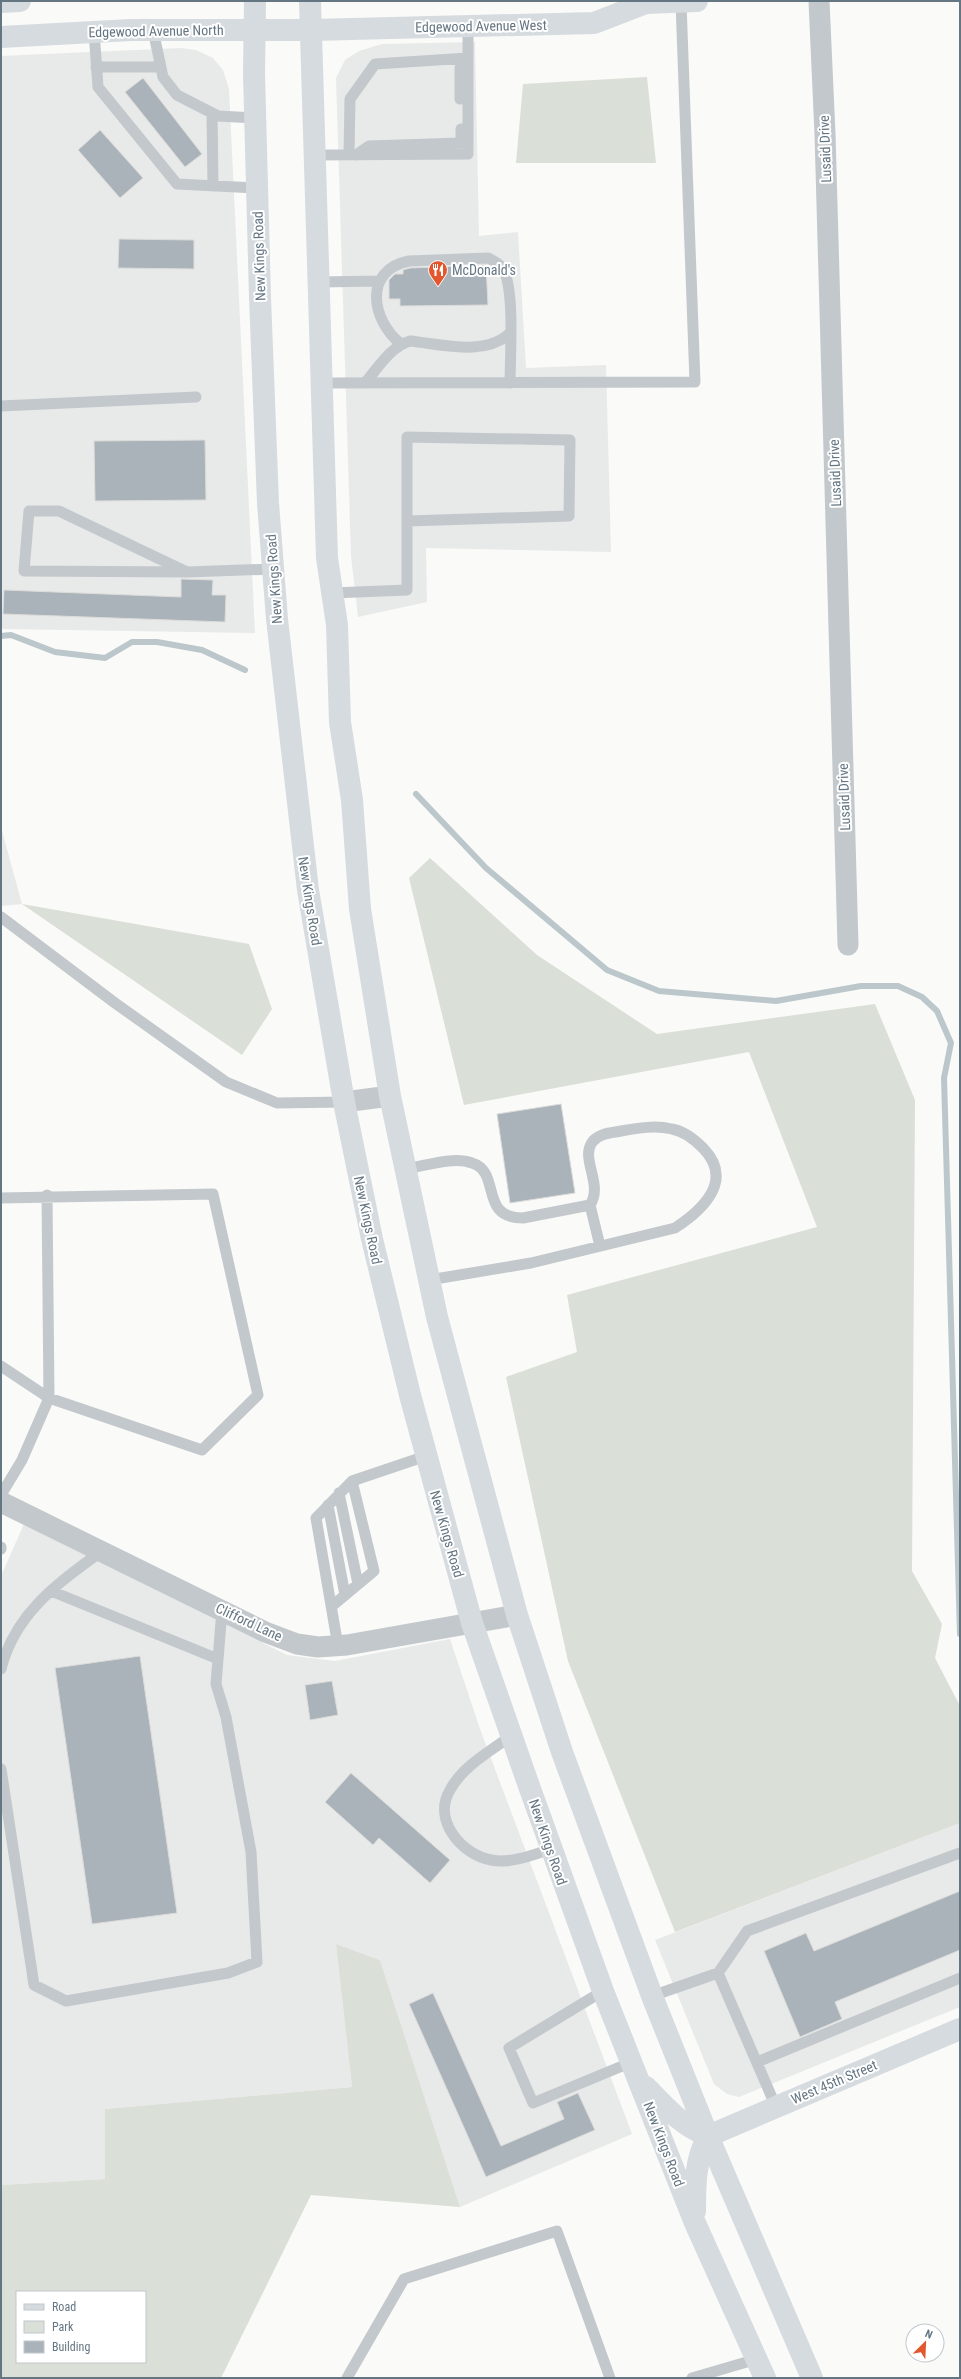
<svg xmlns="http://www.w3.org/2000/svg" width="961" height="2379" font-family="'Roboto Condensed',sans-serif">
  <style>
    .built { fill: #e8e9e9 }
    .green { fill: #dadfd7; fill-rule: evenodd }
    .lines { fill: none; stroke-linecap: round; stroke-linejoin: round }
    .stream { stroke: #bbc7cb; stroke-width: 6 }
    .building { fill: #aab3b9; stroke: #dcdcda }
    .lane { stroke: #c3c8cc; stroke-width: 11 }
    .street { stroke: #c3c8cc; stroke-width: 21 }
    .secondary { stroke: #d6dbdf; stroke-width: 22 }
    .primary { stroke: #d6dbdf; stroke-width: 22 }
    .highway { stroke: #d6dbdf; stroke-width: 22 }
    .labels { text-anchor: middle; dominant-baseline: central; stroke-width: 4; stroke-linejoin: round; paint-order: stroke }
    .street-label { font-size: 14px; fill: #657683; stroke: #fff }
    .poi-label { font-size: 14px; fill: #657683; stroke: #fff; text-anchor: start }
  </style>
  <rect width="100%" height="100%" fill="#fafaf8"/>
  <path class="built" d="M475,42L479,236L518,232L526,368L606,365L611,552L426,548L427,602L358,617L351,556L336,78L345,60L359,51L382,44Z
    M181,48L196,50L213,58L223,70L229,89L255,633L1,629V56Z
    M1,827L22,904L1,906Z
    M24,1524L287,1655L335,1661L450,1639L480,1729L632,2134L460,2207L380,1960L336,1944L352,2087L105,2109V2179L1,2185V1576Z
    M960,1823V2007L739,2097L727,2094L714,2084L655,1940Z"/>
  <path class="green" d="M647,77L656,163H516L523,84Z
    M430,858L537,955L657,1034L875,1004L915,1100L912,1571L942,1624L935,1658L960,1706V1823L675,1932L568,1661L506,1377L577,1352L567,1295L817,1227L749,1052L464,1105L409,878Z
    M22,904L249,944L272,1009L242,1055Z
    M336,1944L380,1960L460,2207L311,2195L221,2378H1V2185L105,2179V2109L352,2087ZM17,2292H145V2362H17Z"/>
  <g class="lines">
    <path class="stream" d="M1,636L11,635L55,652L105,658L132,642H157L202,650L245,670
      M416,794L486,868L607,970L659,991L776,1001L861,986H898L922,997L937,1011L951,1043L944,1078L960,1634"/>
  </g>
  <path class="building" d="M143,78L202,154L185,167L125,92Z
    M100,130L143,178L120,198L78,150Z
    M119,239L194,240V269L118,268Z
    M486,265L488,305L400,306V299H389V280L395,274H403V270L410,268Z
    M205,440L206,500L95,501L94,441Z
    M181,579L213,580L212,595H226L225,622L3,614L4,590L181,597Z
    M561,1104L575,1193L510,1203L497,1114Z
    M140,1656L177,1913L92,1924L55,1668Z
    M332,1681L338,1715L310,1720L305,1685Z
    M351,1773L450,1860L430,1883L379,1838L373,1845L325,1802Z
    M960,1891V1950L835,2002L842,2019L800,2037L764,1951L806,1933L814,1951Z
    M433,1993L501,2146L564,2119L557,2102L578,2093L595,2130L486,2177L409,2004Z"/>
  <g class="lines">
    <path class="lane" d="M153,30L163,77L177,95L218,116L255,118
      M94,31L98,87L177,184L257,188
      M96,67H161
      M460,99V68L468,61
      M212,114L213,186
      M315,155L468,154V26
      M349,155L350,99L375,64L468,58
      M356,155L369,146L461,143V129
      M319,282L380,281
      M401,344C371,320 363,270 409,261L488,258C494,261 499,263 503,269C515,289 510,357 510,383
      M322,383L695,382L681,3
      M365,383C378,368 390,347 410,341C441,344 486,357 510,333
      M1,406L196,397
      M187,572L59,511H29L24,571L187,572L273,569
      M332,593L407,590V521L569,516L570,440L407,437V521
      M1,917L115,1003L226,1082L277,1103L344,1102
      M405,1169C426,1166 453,1156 472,1163C502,1172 478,1218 523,1218L590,1205C604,1184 579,1158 593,1141C601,1133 611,1133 621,1131C638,1128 655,1125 672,1129C684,1131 695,1140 703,1148C734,1180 704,1209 675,1228L531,1263L429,1280
      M1,1198L213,1194L258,1395L202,1450L49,1398L1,1366
      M590,1205L600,1246
      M339,1493L358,1584
      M1,1495L22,1460L49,1398L47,1195
      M328,1505L345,1595
      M1,1547V1549
      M51,1591L218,1659
      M332,1606L374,1571L352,1481
      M338,1646L316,1518L352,1481L426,1456
      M1,1669C15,1613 58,1583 102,1551
      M511,1736C489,1752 463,1766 450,1790C432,1820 462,1855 491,1860C510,1864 533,1855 551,1849
      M1,1769L34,1985L66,2001L228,1973L257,1962L251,1852L226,1717L216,1684L222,1610
      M718,1973L747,1931L960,1853
      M603,1991L509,2048L533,2103L632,2062
      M652,1996L718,1973L776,2107
      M757,2062L960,1978
      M347,2378L404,2279L557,2231L610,2378
      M692,2378L757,2359"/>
    <path class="street" d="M819,1L825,134L848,945
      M344,1102L390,1096
      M1,1502L265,1632L297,1644L318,1647L347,1645L517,1615"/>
    <path class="secondary" d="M708,2136L960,2029"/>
    <path class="primary" d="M1,2L20,1
      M1,37L131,30H312L594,23L646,3L697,1"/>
    <path class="highway" d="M255,1L254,74L260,297L268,503L277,619L308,890L344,1102L372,1239L410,1395L472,1623L529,1786L603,1991L695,2223L765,2378
      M310,1L327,558L337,625L340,722L352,800L360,909L390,1096L437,1317L464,1418L517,1615L562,1752L652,1996L708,2136L812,2378
      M646,2087C665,2107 682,2126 708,2136
      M695,2211C695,2184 695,2160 708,2136"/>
  </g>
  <defs>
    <g id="restaurant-pin" transform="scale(1)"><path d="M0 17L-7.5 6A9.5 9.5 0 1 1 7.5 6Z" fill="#e4572e" stroke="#fff"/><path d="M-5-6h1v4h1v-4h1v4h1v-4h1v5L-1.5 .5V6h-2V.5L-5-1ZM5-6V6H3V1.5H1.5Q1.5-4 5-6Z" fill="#fff"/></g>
  </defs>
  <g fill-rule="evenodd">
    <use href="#restaurant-pin" x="438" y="270"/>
  </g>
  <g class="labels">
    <g class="street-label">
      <text transform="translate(481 26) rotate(-1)">Edgewood Avenue West</text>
      <text transform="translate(156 31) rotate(-1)">Edgewood Avenue North</text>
      <text transform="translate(825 149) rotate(-92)">Lusaid Drive</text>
      <text transform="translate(259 256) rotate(-92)">New Kings Road</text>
      <text transform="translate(835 473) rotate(-92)">Lusaid Drive</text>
      <text transform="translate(274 579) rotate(-94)">New Kings Road</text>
      <text transform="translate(844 797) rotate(-92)">Lusaid Drive</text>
      <text transform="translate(310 901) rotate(81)">New Kings Road</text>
      <text transform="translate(368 1220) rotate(78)">New Kings Road</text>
      <text transform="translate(447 1534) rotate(74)">New Kings Road</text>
      <text transform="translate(249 1622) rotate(25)">Clifford Lane</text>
      <text transform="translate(548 1842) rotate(71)">New Kings Road</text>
      <text transform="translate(834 2082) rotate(-23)">West 45th Street</text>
      <text transform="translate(664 2144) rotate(69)">New Kings Road</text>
    </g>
    <g class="poi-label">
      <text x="452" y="270">McDonald's</text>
    </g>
  </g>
  <rect width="961" height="2379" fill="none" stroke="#657683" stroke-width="4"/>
  <rect x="16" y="2291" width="130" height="72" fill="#ffffff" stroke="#c1c8cd"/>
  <rect x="24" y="2304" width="20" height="6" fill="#d6dbdf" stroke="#c1c8cd"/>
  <text x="52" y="2311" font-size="12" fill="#657683">Road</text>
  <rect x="24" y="2321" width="20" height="12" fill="#dadfd7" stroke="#c1c8cd"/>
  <text x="52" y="2331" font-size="12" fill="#657683">Park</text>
  <rect x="24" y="2341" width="20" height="12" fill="#aab3b9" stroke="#c1c8cd"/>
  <text x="52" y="2351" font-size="12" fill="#657683">Building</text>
  <g transform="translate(925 2343) rotate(24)"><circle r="19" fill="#ffffff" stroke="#c1c8cd"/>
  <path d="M0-3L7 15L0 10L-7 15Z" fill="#e4572e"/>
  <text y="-6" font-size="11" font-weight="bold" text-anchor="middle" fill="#657683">N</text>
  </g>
</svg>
